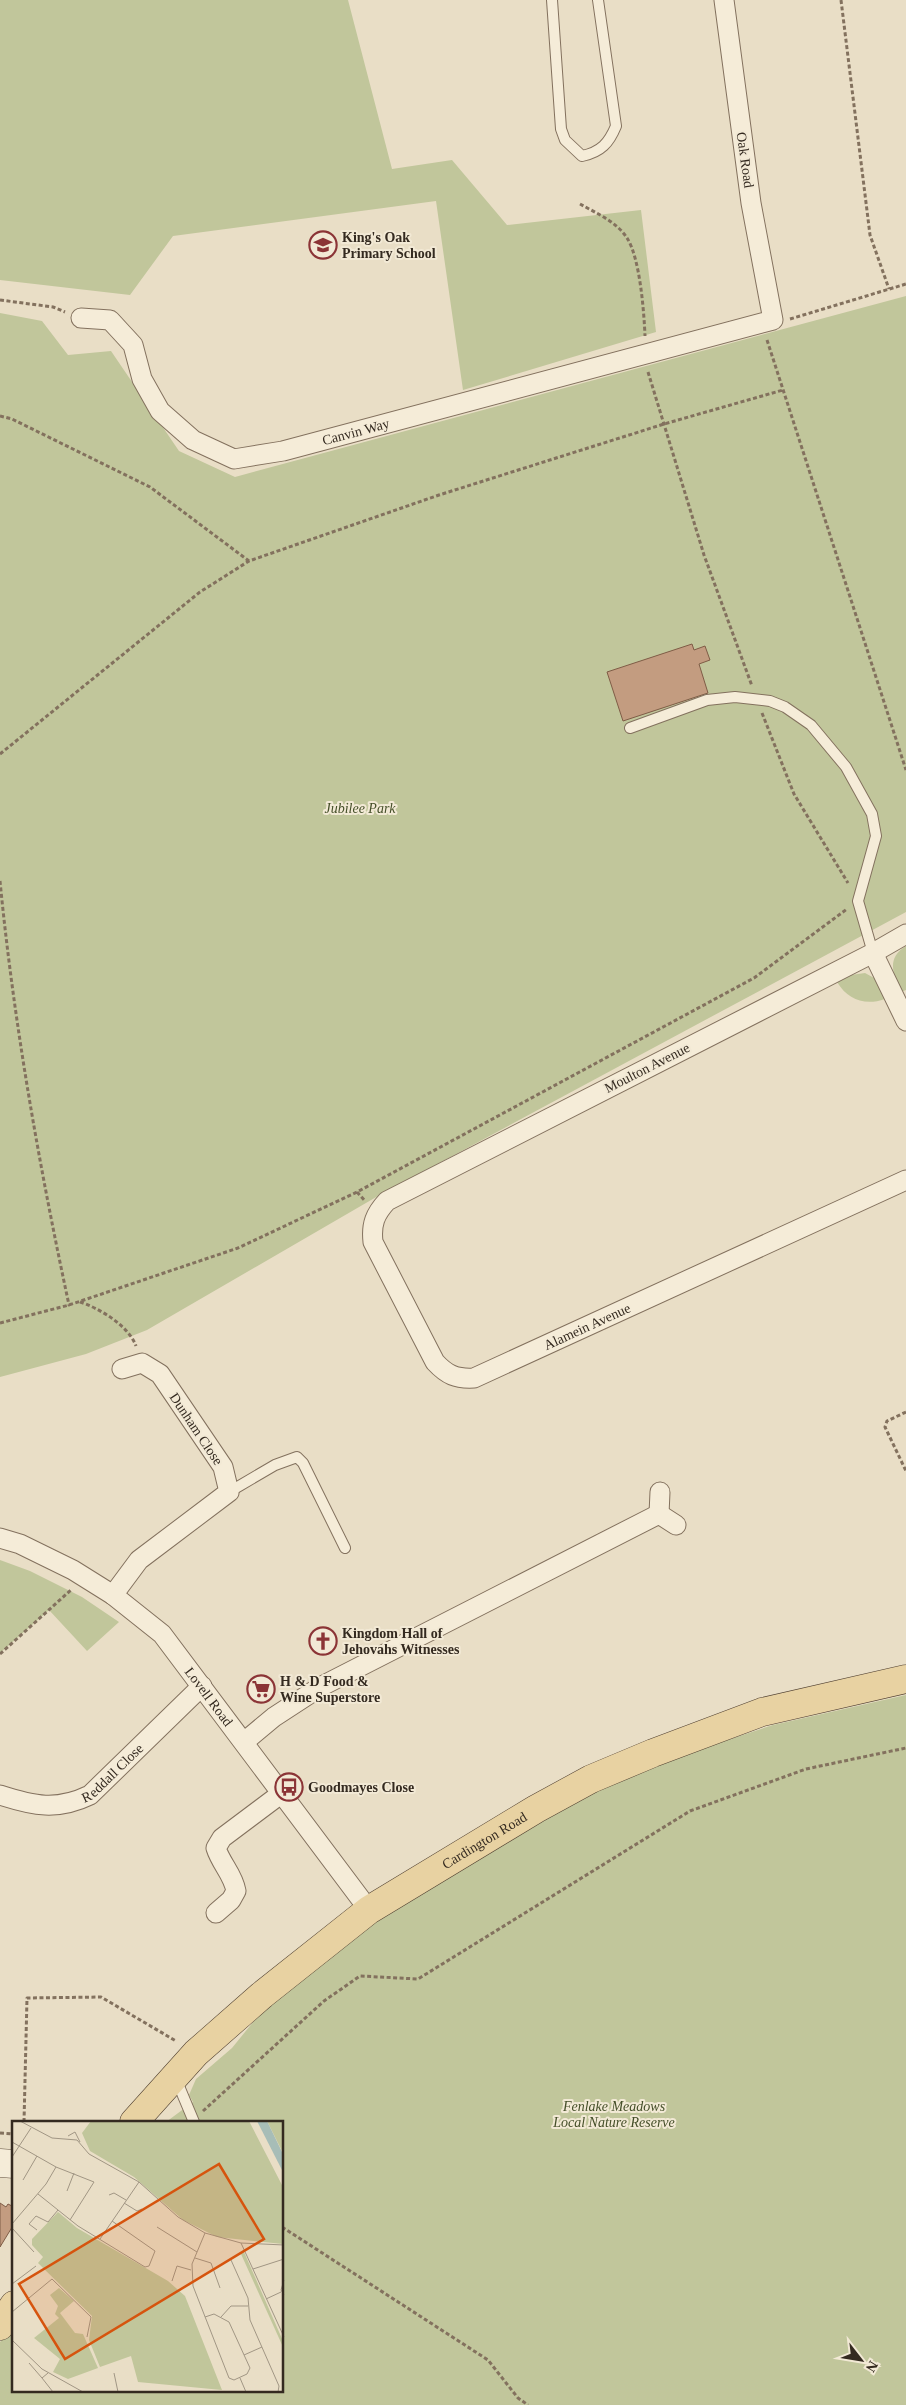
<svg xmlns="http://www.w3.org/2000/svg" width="906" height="2405" font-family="'Times New Roman',serif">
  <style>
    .green { fill: #c1c69b }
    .building { fill: #c39c80; stroke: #7f5c46 }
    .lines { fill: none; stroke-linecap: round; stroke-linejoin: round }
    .lane-casing { stroke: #83715e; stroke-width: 12 }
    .street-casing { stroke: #83715e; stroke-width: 21 }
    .secondary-casing { stroke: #645241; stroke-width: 29 }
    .primary-casing { stroke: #514031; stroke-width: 29 }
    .path { stroke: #83715e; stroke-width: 3; stroke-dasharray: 4 2.5; stroke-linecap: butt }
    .lane { stroke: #f5ecd8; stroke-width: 10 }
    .street { stroke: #f5ecd8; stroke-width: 19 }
    .secondary { stroke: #f5ecd8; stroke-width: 28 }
    .primary { stroke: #e8d2a2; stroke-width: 28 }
    .labels { text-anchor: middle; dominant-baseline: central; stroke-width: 4; stroke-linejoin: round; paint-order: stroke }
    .street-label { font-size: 14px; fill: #342a20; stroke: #f2e9d5 }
    .poi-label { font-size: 14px; font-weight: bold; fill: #342a20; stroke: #f2e9d5; text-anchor: start }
    .park-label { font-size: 14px; font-style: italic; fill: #454f29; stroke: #f2e9d5 }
    .inset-road { fill: none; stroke: #a19684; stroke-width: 1 }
    .view { fill: #d6540e; fill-opacity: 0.15; stroke: #d6540e; stroke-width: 2.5 }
    .inset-edge { fill: none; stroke: #342a20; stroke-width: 2.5 }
  </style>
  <rect width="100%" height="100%" fill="#e9dec6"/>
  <path class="green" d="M0,0H348L392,169L452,160L507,225L641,210L656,332L463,390L436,201L173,236L130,295L0,280Z
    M906,296V912L378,1196L147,1330L86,1354L0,1377V313L42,321L68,355L111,351L179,451L235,477Z
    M906,946V990L901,992C893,975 886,958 906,946Z
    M865,973L876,979L885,999C865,1006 848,1000 837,982L851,975Z
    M0,1560L30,1571L82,1597L119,1622L87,1651L49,1610L0,1653Z
    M906,1695V2405H0V2342L14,2327V2391H282V2122H166L193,2102L189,2095L196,2079L232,2048L271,2000L386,1913L597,1789L700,1749L773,1725Z"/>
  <path class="building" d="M692,644L694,650L705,646L710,660L699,664L708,693L623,721L607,672Z
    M0,2203L6,2207L8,2204L14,2207V2224L0,2247Z"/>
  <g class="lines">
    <g class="lane-casing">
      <path id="lane" d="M552,0L561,129L565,140L582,156C601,152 609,143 616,126L598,0
        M630,728L707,700L735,697L770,701L785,707L811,725L846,767L872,814L876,836L858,901L873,953
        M229,1492L275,1465L297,1457L303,1463L345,1548
        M176,2079L194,2122"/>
    </g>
    <g class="street-casing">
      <g id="street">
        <path id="s1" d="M81,318L110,320L133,345L142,379L160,411L193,440L234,459L283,451L773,320L751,203L724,0"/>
        <path id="s2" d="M906,934L873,953L387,1201C375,1214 371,1224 373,1242L435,1362C447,1375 456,1379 474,1378L906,1180"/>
        <path d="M873,953L906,1021"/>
        <path d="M659,1514L660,1492"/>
        <path id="s3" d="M0,1538L20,1544L73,1570L113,1595L162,1634L369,1910"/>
        <path d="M113,1595L139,1560L229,1492L223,1467L160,1374L142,1363L122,1369"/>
        <path d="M244,1742L274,1717L320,1687L659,1514L676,1525"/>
        <path id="s4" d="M0,1795C34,1806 57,1811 90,1795L202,1686"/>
        <path d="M216,1913L231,1900L236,1891C233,1874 221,1864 216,1848L222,1838L282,1793"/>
      </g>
    </g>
    <g class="secondary-casing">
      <path id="secondary" d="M0,2163L14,2164"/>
    </g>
    <g class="primary-casing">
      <g id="primary">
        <path id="s5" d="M134,2122L196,2053L262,1995L369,1910L536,1809L591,1779L653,1753L762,1712L906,1679"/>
        <path d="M0,2326L14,2305"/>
      </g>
    </g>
    <path class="path" d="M841,0L870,235L889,289
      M580,204C596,213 617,222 627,238C640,258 644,312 645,336
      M0,300L53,307L65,312
      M790,319L906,284
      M767,340L906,770
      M648,372L704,555L752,686
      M0,416L12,419L150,487L249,561
      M762,713L794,794L848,883
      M0,754L200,592L249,561L439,495L664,424L783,390
      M0,881C14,1024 39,1165 69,1305L71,1304
      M357,1192L365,1201
      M80,1302C99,1308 129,1326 136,1346
      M0,1323L69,1305L238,1248L357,1192L754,978L847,909
      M906,1412L887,1421L885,1427L906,1471
      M0,1654L72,1589
      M203,2111L324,2001L360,1976L418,1979L690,1811L806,1769L906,1748
      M24,2122L27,1998L101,1997L176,2041
      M0,2133L14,2134
      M282,2227L488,2360L518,2398L528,2405"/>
    <use href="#lane" class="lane"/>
    <use href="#street" class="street"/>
    <use href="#secondary" class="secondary"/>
    <use href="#primary" class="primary"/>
  </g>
  <defs>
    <g id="school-ring" transform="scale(1.4375)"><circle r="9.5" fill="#f2e9d5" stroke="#8b3436" stroke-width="1.5"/><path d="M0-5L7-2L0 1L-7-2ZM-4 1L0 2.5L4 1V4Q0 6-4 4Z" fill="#8b3436"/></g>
    <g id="church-ring" transform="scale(1.4375)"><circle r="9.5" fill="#f2e9d5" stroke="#8b3436" stroke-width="1.5"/><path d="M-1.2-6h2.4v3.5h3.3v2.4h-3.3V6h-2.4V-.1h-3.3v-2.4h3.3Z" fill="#8b3436"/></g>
    <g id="supermarket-ring" transform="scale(1.4375)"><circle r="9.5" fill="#f2e9d5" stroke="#8b3436" stroke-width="1.5"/><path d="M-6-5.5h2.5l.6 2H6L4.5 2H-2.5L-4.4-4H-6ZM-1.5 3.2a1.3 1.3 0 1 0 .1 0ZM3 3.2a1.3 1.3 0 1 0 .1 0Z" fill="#8b3436"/></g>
    <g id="bus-ring" transform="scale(1.4375)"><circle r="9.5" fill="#f2e9d5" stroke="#8b3436" stroke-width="1.5"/><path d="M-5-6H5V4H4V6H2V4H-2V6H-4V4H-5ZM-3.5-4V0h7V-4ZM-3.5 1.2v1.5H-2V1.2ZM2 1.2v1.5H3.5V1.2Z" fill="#8b3436"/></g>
  </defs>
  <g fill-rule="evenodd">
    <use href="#school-ring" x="323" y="245"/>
    <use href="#church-ring" x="323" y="1641"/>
    <use href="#supermarket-ring" x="261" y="1689"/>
    <use href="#bus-ring" x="289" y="1787"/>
  </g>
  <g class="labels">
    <g class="street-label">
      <text transform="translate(745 160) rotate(82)">Oak Road</text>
      <text stroke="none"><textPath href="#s1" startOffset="349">Canvin Way</textPath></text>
      <text transform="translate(647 1068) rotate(-27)">Moulton Avenue</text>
      <text stroke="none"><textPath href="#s2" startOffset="932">Alamein Avenue</textPath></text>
      <text transform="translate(196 1429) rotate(56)">Dunham Close</text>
      <text stroke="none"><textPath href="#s3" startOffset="268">Lovell Road</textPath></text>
      <text stroke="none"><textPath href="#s4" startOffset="124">Reddall Close</textPath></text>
      <text stroke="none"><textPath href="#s5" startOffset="452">Cardington Road</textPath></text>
    </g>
    <g class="poi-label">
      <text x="342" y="237">King's Oak<tspan x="342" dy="16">Primary School</tspan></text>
      <text x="342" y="1633">Kingdom Hall of<tspan x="342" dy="16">Jehovahs Witnesses</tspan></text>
      <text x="280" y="1681">H &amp; D Food &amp;<tspan x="280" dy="16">Wine Superstore</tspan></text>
      <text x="308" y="1787">Goodmayes Close</text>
    </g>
    <g class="park-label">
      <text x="360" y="808">Jubilee Park</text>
      <text x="614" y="2106">Fenlake Meadows<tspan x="614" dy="16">Local Nature Reserve</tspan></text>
    </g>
  </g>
  <g transform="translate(12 2121)">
    <rect width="271" height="271" fill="#e9dec6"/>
    <path d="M79,0H237L271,66V123L205,116L171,99L122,56L78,30L70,12ZM255,0H271V33L270,30ZM46,91L65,107L156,160L173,175L210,269L126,261L119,235L88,246L77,219L80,195L26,142L31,136L20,124V118ZM232,131L271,220V226L229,133ZM47,167L62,180L48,192L63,212L71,213L86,247L56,258L41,251L48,238L22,217L47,197L43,193L46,185L38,174Z" fill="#c1c69b"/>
    <path d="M245,0H255L271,33V51Z" fill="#a7bdb7"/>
    <path class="inset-road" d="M8,0L40,17L65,19M56,15L63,11L68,21M65,19L77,33L127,61L166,96L193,112L229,122L272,124M0,21L44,46L82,61L58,99M0,36L19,7M11,59L25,35M55,70L62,52M26,73L66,105L133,146L137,145L143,130L100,100M97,74L102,72L114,79M112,82L125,90L130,88M0,103L34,63L44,46M145,106L185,131M0,107L22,131M25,109L17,103L24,95L36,101L46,89M193,112L180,143L181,165L217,257L222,259L235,253L238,247L217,201L202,193L193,196M88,118L127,61M229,122L272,216M183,137L199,142L208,167M219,139L236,177L238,199L267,265L266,271M241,148L272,138M272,159L269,169L272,174M160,160L165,145L179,149M0,163L24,145M254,178L269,171M0,191L40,158L79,196L75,216M209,196L219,185H236M0,219L30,248L71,271M232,234L250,226M17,242L30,257M36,252L30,257L41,271M102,252L106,271M228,257L234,271"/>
    <path class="view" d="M207,43L252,118L53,238L7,163Z"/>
    <rect width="271" height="271" class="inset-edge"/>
  </g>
  <g transform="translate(861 2360) rotate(121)" stroke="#f2e9d5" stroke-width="4" paint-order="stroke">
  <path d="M0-4L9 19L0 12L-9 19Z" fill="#342a20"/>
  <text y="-8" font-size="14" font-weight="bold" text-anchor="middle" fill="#342a20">N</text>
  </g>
</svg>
